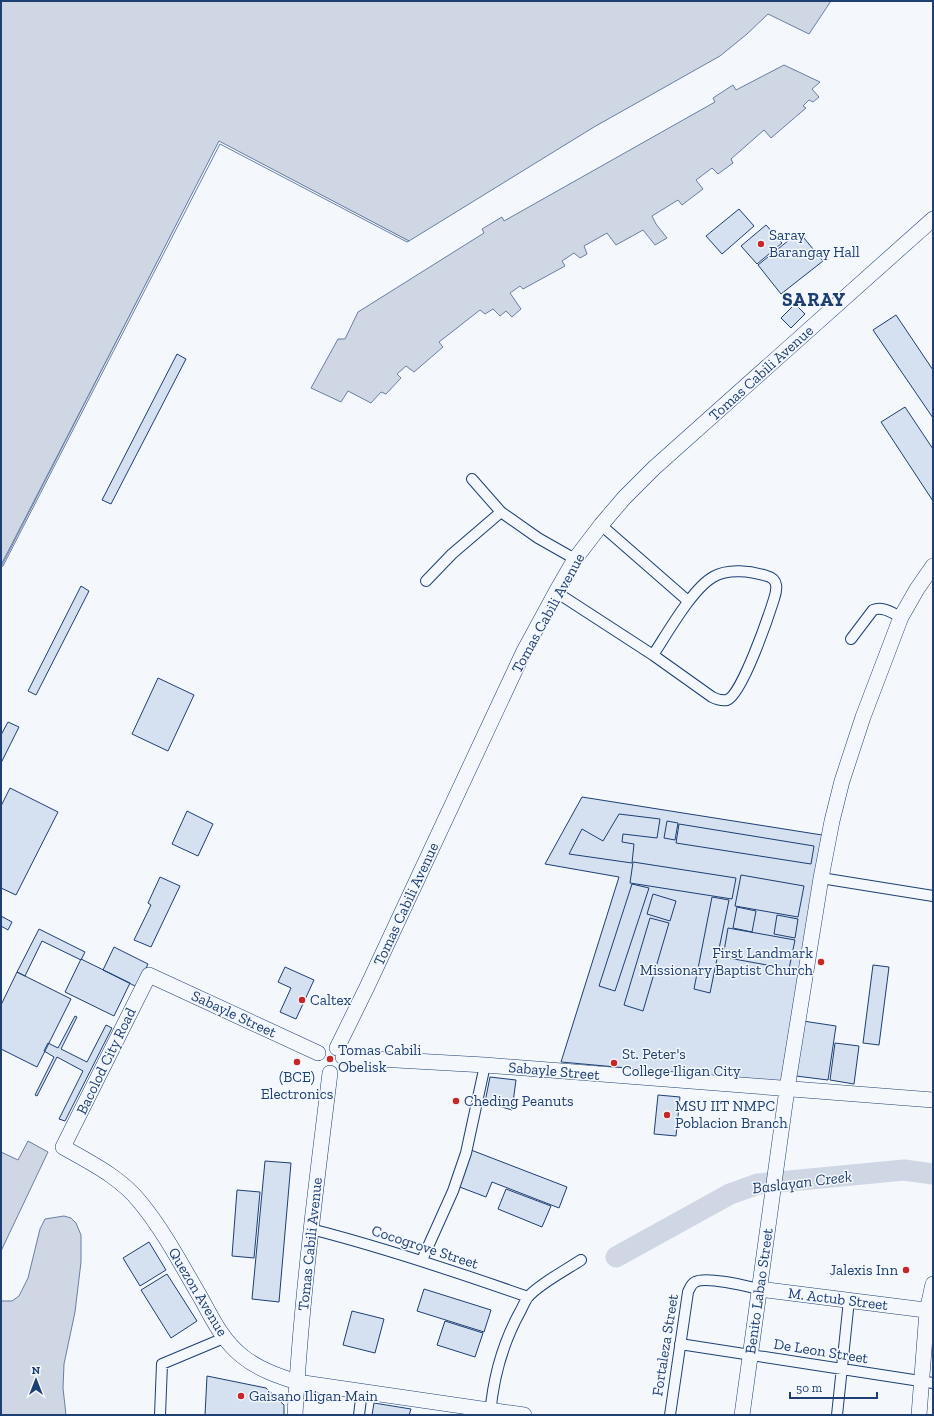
<svg xmlns="http://www.w3.org/2000/svg" width="934" height="1416" font-family="'Zilla Slab',serif">
  <style>
    .water { fill: #cfd7e4; stroke: #687fa3 }
    .pier { fill: #f4f7fb; stroke: #687fa3 }
    .lines { fill: none; stroke-linecap: round; stroke-linejoin: round }
    .river { stroke: #cfd7e4; stroke-width: 21 }
    .building { fill: #d5e0f0; stroke: #1d3f73 }
    .street-casing { stroke: #1d3f73; stroke-width: 12 }
    .secondary-casing { stroke: #1d3f73; stroke-width: 16 }
    .street { stroke: #f4f7fb; stroke-width: 10 }
    .secondary { stroke: #f4f7fb; stroke-width: 15 }
    .poi-dot { fill: #c62828; stroke: #f4f7fb; stroke-width: 1.5 }
    .labels { text-anchor: middle; dominant-baseline: central; stroke-width: 3; stroke-linejoin: round; paint-order: stroke }
    .poi-label { font-size: 15px; fill: #1d3f73; stroke: #f4f7fb; text-anchor: start }
    .street-label { font-size: 15px; fill: #1d3f73; stroke: #f4f7fb }
    .water-label { font-size: 16px; font-style: italic; fill: #1d3f73; stroke: #f4f7fb }
    .district-label { font-size: 19px; font-weight: bold; letter-spacing: 1px; fill: #1d3f73; stroke: #f4f7fb }
  </style>
  <rect width="100%" height="100%" fill="#f4f7fb"/>
  <path class="water" d="M1,1H831L809,34L768,14L747,34L720,56L594,127L409,241L219,142L1,565Z
    M784,65L820,82L812,89L819,97L813,102L809,100L803,106L806,108L771,138L764,130L731,159L733,163L718,174L712,168L696,180L703,189L682,205L678,200L652,216L656,224L667,238L655,245L643,230L616,245L607,233L584,246L587,254L580,258L574,253L562,261L565,266L523,289L520,286L510,293L521,309L512,317L506,311L500,316L493,309L485,314L480,310L439,342L443,347L414,372L406,366L397,374L401,378L386,394L381,392L371,403L348,391L341,402L311,388L338,339H345L358,312L484,233L482,229L502,217L504,221L715,102L713,98L733,85L736,90Z
    M28,1141L48,1152L1,1251V1152L18,1160Z
    M64,1216L71,1218L76,1223L81,1235V1262L75,1312L64,1364L63,1388L66,1415H1V1301H12L19,1296L28,1278L40,1229L45,1219Z"/>
  <path class="pier" d="M219,141L409,241L407,242L220,144L3,566L1,567Z"/>
  <g class="lines">
    <path class="river" d="M616,1257L730,1194L758,1184L904,1170L933,1174"/>
  </g>
  <path class="building" d="M739,209L754,226L722,254L706,236Z
    M766,225L782,243L757,264L741,246Z
    M799,232L823,261L781,294L758,265Z
    M795,304L805,314L791,328L781,318Z
    M896,315L933,370V418L873,330Z
    M177,354L186,359L111,504L102,500Z
    M905,407L933,449V501L881,422Z
    M81,586L89,591L36,695L28,691Z
    M158,678L194,695L168,751L132,734Z
    M8,722L19,727L1,763V735Z
    M10,788L58,812L16,895L1,888V806Z
    M582,797L822,835L781,1082L561,1062L619,877L545,864Z
    M187,811L213,824L198,856L172,844Z
    M619,814L660,819L657,838L623,834L622,842L634,844L632,863L569,854L582,829L603,841Z
    M667,821L678,823L675,840L664,838Z
    M679,824L814,846L811,864L676,843Z
    M633,862L736,878L732,899L630,883Z
    M741,875L804,886L798,917L735,906Z
    M160,877L180,886L151,947L134,940L151,905L148,903Z
    M632,884L649,888L615,991L599,986Z
    M653,894L676,901L670,921L647,914Z
    M712,897L729,900L710,993L694,989Z
    M737,907L756,911L752,932L733,928Z
    M777,915L798,919L795,938L774,934Z
    M1,916L12,922L8,930L1,926Z
    M650,918L669,923L643,1011L624,1005Z
    M728,928L795,940L789,969L723,957Z
    M39,929L85,952L81,960L42,941L25,976L17,972Z
    M114,947L148,964L137,987L103,970Z
    M81,959L130,983L114,1016L65,992Z
    M873,965L889,967L879,1045L863,1043Z
    M285,967L314,980L296,1019L280,1012L291,988L278,982Z
    M17,972L71,999L37,1067L1,1049V1005Z
    M75,1016L77,1017L61,1049L87,1062L106,1025L112,1028L65,1121L59,1119L83,1071L57,1057L37,1096L35,1095L54,1057L44,1051L48,1043L58,1048Z
    M803,1021L836,1026L828,1080L796,1076Z
    M835,1043L859,1046L854,1084L830,1080Z
    M490,1077L516,1080L512,1110L485,1102Z
    M658,1095L680,1097L676,1136L654,1134Z
    M471,1150L567,1187L559,1208L492,1182L486,1197L457,1186Z
    M265,1161L291,1163L279,1302L252,1299Z
    M506,1189L551,1206L542,1227L498,1209Z
    M237,1190L260,1192L254,1258L232,1256Z
    M149,1242L166,1270L140,1286L123,1258Z
    M167,1274L197,1321L171,1338L141,1290Z
    M424,1289L491,1310L484,1332L417,1311Z
    M352,1311L384,1319L375,1353L343,1345Z
    M445,1321L483,1333L475,1357L437,1345Z
    M207,1376L266,1388L284,1405V1415H205Z
    M374,1403L411,1409L409,1415H372Z"/>
  <g class="lines">
    <g class="street-casing">
      <path id="street" d="M472,479L501,512L538,538L575,559
        M601,525L688,601
        M426,581L452,554L501,512
        M556,592L653,655L712,697C716,699 722,701 727,700C742,695 769,615 774,599C777,590 779,579 767,576C751,571 728,568 713,577C692,589 667,634 653,655
        M851,639L873,610C883,606 892,613 901,617
        M821,878L933,896
        M311,1229C385,1248 457,1272 528,1297
        M422,1260L453,1191L466,1153L485,1065
        M680,1344L933,1383
        M160,1415L162,1364L224,1338
        M359,1415L362,1391
        M490,1415C493,1379 503,1342 521,1310C523,1306 525,1301 528,1297C539,1284 566,1270 581,1260
        M670,1415L688,1292C690,1288 691,1284 695,1282C706,1276 746,1286 759,1289
        M837,1415L849,1300"/>
    </g>
    <g class="secondary-casing">
      <path id="secondary" d="M337,1048L367,987L524,651L556,592L575,559L601,525L624,498L654,468L933,219
        M318,1053L149,975L63,1147C91,1163 120,1177 140,1202C164,1231 182,1266 202,1300C213,1320 223,1341 242,1356C258,1369 278,1376 297,1382L524,1415
        M343,1057L485,1065L933,1100
        M759,1289L933,1311
        M295,1415C301,1301 316,1187 330,1073
        M742,1415L787,1089L821,878L832,821L842,781L863,717L901,617L917,589L933,566
        M919,1415L927,1311L933,1284"/>
    </g>
    <use href="#street" class="street"/>
    <use href="#secondary" class="secondary"/>
  </g>
  <g class="poi-dot">
    <circle cx="761" cy="244" r="4"/>
    <circle cx="821" cy="962" r="4"/>
    <circle cx="302" cy="1000" r="4"/>
    <circle cx="330" cy="1059" r="4"/>
    <circle cx="297" cy="1062" r="4"/>
    <circle cx="614" cy="1063" r="4"/>
    <circle cx="456" cy="1101" r="4"/>
    <circle cx="667" cy="1115" r="4"/>
    <circle cx="906" cy="1270" r="4"/>
    <circle cx="241" cy="1396" r="4"/>
  </g>
  <g class="labels">
    <g class="poi-label">
      <text x="769" y="235">Saray<tspan x="769" dy="17">Barangay Hall</tspan></text>
      <text x="813" y="953" text-anchor="end">First Landmark<tspan x="813" dy="17">Missionary Baptist Church</tspan></text>
      <text x="310" y="1000">Caltex</text>
      <text x="338" y="1050">Tomas Cabili<tspan x="338" dy="17">Obelisk</tspan></text>
      <text x="622" y="1054">St. Peter's<tspan x="622" dy="17">College Iligan City</tspan></text>
      <text x="297" y="1077" text-anchor="middle">(BCE)<tspan x="297" dy="17">Electronics</tspan></text>
      <text x="464" y="1101">Cheding Peanuts</text>
      <text x="675" y="1106">MSU IIT NMPC<tspan x="675" dy="17">Poblacion Branch</tspan></text>
      <text x="898" y="1270" text-anchor="end">Jalexis Inn</text>
      <text x="249" y="1396">Gaisano Iligan Main</text>
    </g>
    <g class="street-label">
      <text transform="translate(761 373) rotate(-42)">Tomas Cabili Avenue</text>
      <text transform="translate(548 613) rotate(-61)">Tomas Cabili Avenue</text>
      <text transform="translate(406 904) rotate(-65)">Tomas Cabili Avenue</text>
      <text transform="translate(234 1014) rotate(25)">Sabayle Street</text>
      <text transform="translate(106 1061) rotate(-64)">Bacolod City Road</text>
      <text transform="translate(554 1071) rotate(5)">Sabayle Street</text>
      <text transform="translate(310 1244) rotate(-84)">Tomas Cabili Avenue</text>
      <text transform="translate(425 1247) rotate(18)">Cocogrove Street</text>
      <text transform="translate(759 1291) rotate(-82)">Benito Labao Street</text>
      <text transform="translate(198 1292) rotate(59)">Quezon Avenue</text>
      <text transform="translate(838 1299) rotate(7)">M. Actub Street</text>
      <text transform="translate(665 1345) rotate(-81)">Fortaleza Street</text>
      <text transform="translate(821 1351) rotate(9)">De Leon Street</text>
    </g>
    <g class="water-label">
      <text transform="translate(802 1182) rotate(-7)">Baslayan Creek</text>
    </g>
    <g class="district-label">
      <text x="814" y="299">SARAY</text>
    </g>
  </g>
  <rect width="934" height="1416" fill="none" stroke="#1d3f73" stroke-width="4"/>
  <g transform="translate(36 1380)" stroke="#f4f7fb" stroke-width="3" paint-order="stroke">
  <path d="M0-3L7 15L0 10L-7 15Z" fill="#1d3f73"/>
  <text y="-6" font-size="11" font-weight="bold" text-anchor="middle" fill="#1d3f73">N</text>
  </g>
  <path d="M790 1392v6h87v-6" fill="none" stroke="#1d3f73" stroke-width="2"/>
  <text x="796" y="1392" font-size="12" fill="#1d3f73" stroke="#f4f7fb" stroke-width="3" paint-order="stroke">50 m</text>
</svg>
